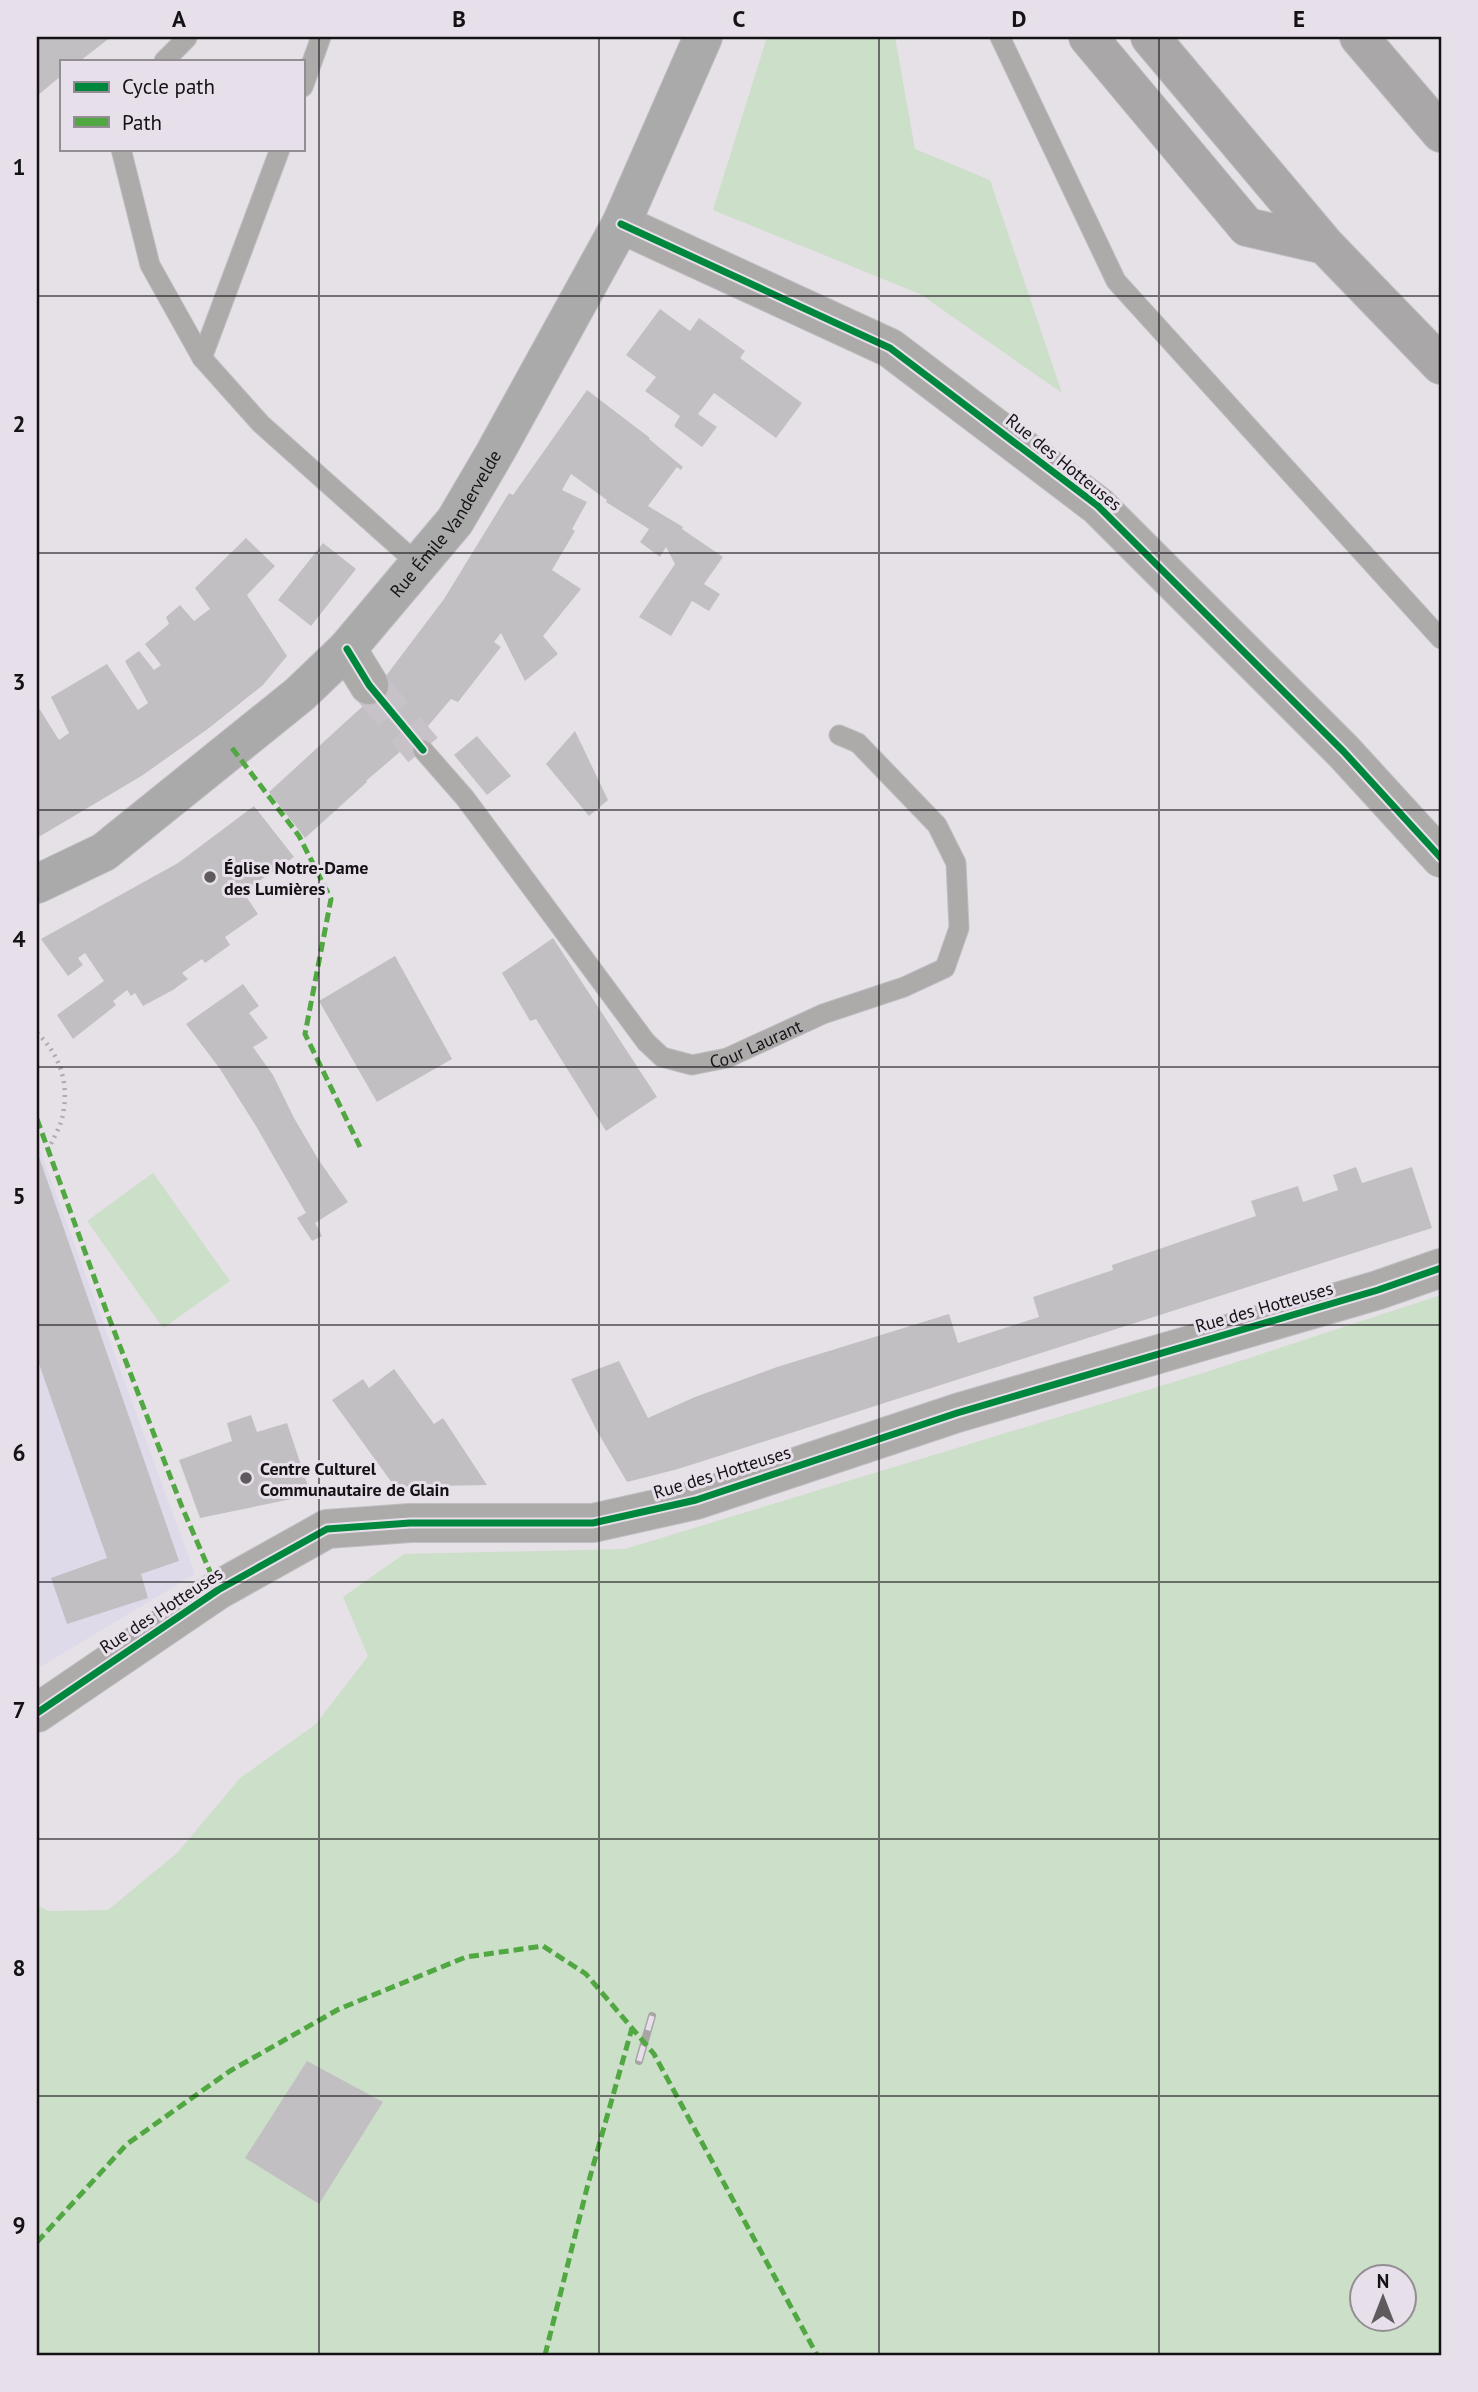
<svg xmlns="http://www.w3.org/2000/svg" width="1478" height="2392" font-family="'PT Sans',sans-serif">
  <style>
    .education { fill: #dfdae9 }
    .green { fill: #ccdfc9; fill-rule: evenodd }
    .building { fill: #c2bfc3 }
    .lines { fill: none; stroke-linecap: round; stroke-linejoin: round }
    .street-tunnel { stroke: #c6c2c8; stroke-width: 38; stroke-dasharray: 38 19; stroke-linecap: butt }
    .lane-casing { stroke: #bfbdc0; stroke-width: 21 }
    .street-casing { stroke: #bfbdc0; stroke-width: 40 }
    .secondary-casing { stroke: #bfbdc0; stroke-width: 40 }
    .highway-casing { stroke: #bfbdc0; stroke-width: 40 }
    .path { stroke: #aeabad; stroke-width: 4.5; stroke-dasharray: 2 5; stroke-linecap: butt }
    .lane { stroke: #acabaa; stroke-width: 19 }
    .street { stroke: #acabaa; stroke-width: 38 }
    .secondary { stroke: #abaaaa; stroke-width: 38 }
    .highway { stroke: #aaa7a8; stroke-width: 38 }
    .rail-casing { stroke: #a7a5a6; stroke-width: 8 }
    .rail { stroke: #e7dfe9; stroke-width: 5; stroke-dasharray: 16; stroke-linecap: butt }
    .quiet { stroke: #51a842; stroke-width: 5; stroke-dasharray: 10 5; stroke-linecap: butt }
    .cycleway-casing { stroke: #e7dfe9; stroke-width: 11 }
    .cycleway { stroke: #00873e; stroke-width: 7 }
    .grid { fill: none; stroke: #141215; stroke-width: 2; stroke-opacity: 0.55 }
    .poi-dot { fill: #5e5a5e; stroke: #e7dfe9; stroke-width: 2.5 }
    .labels { text-anchor: middle; dominant-baseline: central; stroke-width: 6; stroke-linejoin: round; paint-order: stroke }
    .street-label { font-size: 18px; fill: #141215; stroke: #e7dfe9 }
    .poi-label { font-size: 18px; font-weight: bold; fill: #141215; stroke: #e7dfe9; text-anchor: start }
    .neatline { fill: none; stroke: #141215; stroke-width: 2.5 }
    .grid-label { font-size: 23px; text-anchor: middle; font-weight: bold; fill: #141215 }
  </style>
  <rect width="100%" height="100%" fill="#e6e1e7"/>
  <path class="education" d="M37,1142L195,1574L37,1669Z"/>
  <path class="green" d="M767,37H895L915,149L990,180L1062,393L920,294L713,210Z
    M153,1173L230,1281L163,1328L87,1221Z
    M1441,1295V2355H37V1905L49,1911L108,1910L178,1852L240,1778L316,1724L368,1656L343,1597L404,1554L625,1549L1203,1373ZM1362,2276H1404V2318H1362Z"/>
  <path class="building" d="M37,37H111L80,61H61V76L37,96Z
    M660,309L690,331L699,318L745,351L740,358L802,403L776,438L714,393L698,414L717,427L702,447L674,426L680,416L645,391L656,377L626,355Z
    M587,390L650,438L649,439L683,467L681,470L677,467L648,506L683,527L682,529L723,557L704,584L720,594L709,611L692,601L671,636L639,617L675,564L666,547L660,557L640,542L649,529L606,502L607,500L571,474L562,490L587,502L572,529L575,531L552,570L581,589L543,636L558,654L525,681L501,633L494,642L501,647L458,702L451,699L422,733L366,781L367,782L305,838L269,792L364,705L444,599L509,493L513,495Z
    M246,538L275,566L247,595L287,656L263,685L209,728L143,775L37,838V705L59,740L69,733L51,697L107,664L138,710L148,703L125,661L139,651L154,670L161,665L145,644L169,624L166,617L180,605L194,621L210,609L195,588Z
    M323,543L356,569L311,626L278,600Z
    M575,731L608,800L589,816L546,764Z
    M477,736L511,776L487,795L454,755Z
    M254,806L294,857L243,892L258,914L225,937L230,945L205,963L202,959L182,973L188,979L173,990L143,1006L135,993L131,996L127,990L113,1001L116,1005L73,1039L57,1015L104,981L85,953L78,958L83,965L68,976L41,939L178,863Z
    M553,938L657,1097L606,1131L536,1019L530,1021L502,973Z
    M395,956L452,1059L377,1102L319,1001Z
    M243,984L259,1006L249,1013L268,1038L253,1047L273,1075L294,1118L318,1159L348,1202L315,1223L322,1236L312,1241L297,1218L306,1213L256,1126L220,1069L186,1024Z
    M37,1151L179,1561L141,1574L148,1598L67,1624L51,1578L107,1558L37,1358Z
    M1356,1167L1362,1183L1412,1167L1432,1228L678,1469L627,1482L597,1431L571,1379L619,1361L648,1418L695,1397L777,1367L949,1314L958,1343L1039,1317L1033,1297L1113,1270L1112,1265L1256,1216L1251,1201L1298,1186L1303,1202L1338,1190L1333,1175Z
    M394,1369L434,1424L443,1418L487,1485L395,1487L332,1400L363,1379L369,1388Z
    M251,1415L257,1432L287,1423L311,1495L200,1518L179,1460L232,1441L227,1423Z
    M307,2061L383,2102L319,2204L245,2158Z"/>
  <g class="lines">
    <path class="street-tunnel" d="M369,685L423,750"/>
    <g class="lane-casing">
      <g id="lane">
        <path d="M1000,37L1116,281L1441,639"/>
        <path d="M164,61L187,38"/>
        <path d="M303,87L321,37"/>
        <path d="M121,149L150,265L202,358L261,424L418,564"/>
        <path d="M202,358L280,149"/>
        <path id="s1" d="M423,750L465,798L646,1042L662,1057L692,1065L727,1058L823,1014L904,987L945,968L959,928L956,863L937,825L858,743L839,735"/>
      </g>
    </g>
    <g class="street-casing">
      <path id="street" d="M621,224L890,348L1098,506L1344,752L1441,858
        M347,649L369,685
        M37,1713L218,1590L327,1529L410,1523H593L696,1500L957,1413L1378,1290L1441,1268"/>
    </g>
    <g class="secondary-casing">
      <g id="secondary">
        <path id="s2" d="M37,884L104,852L300,694L347,649L455,521L496,451L621,224L703,37"/>
      </g>
    </g>
    <g class="highway-casing">
      <path id="highway" d="M1088,37L1247,227L1325,245
        M1150,37L1325,245L1441,365
        M1359,37L1441,133"/>
    </g>
    <path class="path" d="M37,1033C60,1055 69,1082 63,1114C61,1126 53,1139 48,1150"/>
    <use href="#lane" class="lane"/>
    <use href="#street" class="street"/>
    <use href="#secondary" class="secondary"/>
    <use href="#highway" class="highway"/>
    <g class="rail-casing">
      <path id="rail" d="M639,2061L652,2016"/>
    </g>
    <use href="#rail" class="rail"/>
    <path class="quiet" d="M232,748L299,836L331,899L305,1034L360,1147
      M37,1119L106,1310L182,1507L218,1590
      M37,2242L127,2144L230,2071L339,2009L466,1957L543,1946L586,1974L654,2054L817,2355
      M545,2355L588,2184L632,2028"/>
    <g class="cycleway-casing">
      <path id="cycleway" d="M621,224L890,348L1098,506L1344,752L1441,858
        M347,649L369,685L423,750
        M37,1713L218,1590L327,1529L410,1523H593L696,1500L957,1413L1378,1290L1441,1268"/>
    </g>
    <use href="#cycleway" class="cycleway"/>
  </g>
  <path class="grid" d="M319,37V2355M599,37V2355M879,37V2355M1159,37V2355M37,296H1441M37,553H1441M37,810H1441M37,1067H1441M37,1325H1441M37,1582H1441M37,1839H1441M37,2096H1441"/>
  <g class="poi-dot">
    <circle cx="210" cy="877" r="7"/>
    <circle cx="246" cy="1478" r="7"/>
  </g>
  <g class="labels">
    <g class="street-label">
      <text transform="translate(1064 462) rotate(39)">Rue des Hotteuses</text>
      <text stroke="none"><textPath href="#s2" startOffset="551">Rue Émile Vandervelde</textPath></text>
      <text stroke="none"><textPath href="#s1" startOffset="488">Cour Laurant</textPath></text>
      <text transform="translate(1264 1307) rotate(-16)">Rue des Hotteuses</text>
      <text transform="translate(722 1472) rotate(-17)">Rue des Hotteuses</text>
      <text transform="translate(161 1610) rotate(-33)">Rue des Hotteuses</text>
    </g>
    <g class="poi-label">
      <text x="224" y="867">Église Notre-Dame<tspan x="224" dy="21">des Lumières</tspan></text>
      <text x="260" y="1468">Centre Culturel<tspan x="260" dy="21">Communautaire de Glain</tspan></text>
    </g>
  </g>
  <rect width="1478" height="2392" fill="none" stroke="#e7dfe9" stroke-width="77"/>
  <rect x="60" y="60" width="245" height="91" fill="#e7dfe9" stroke="#938d94" stroke-width="2"/>
  <rect x="74" y="82" width="35" height="10" fill="#00873e" stroke="#938d94" stroke-width="2"/>
  <text x="122" y="94" font-size="21" fill="#141215">Cycle path</text>
  <rect x="74" y="117" width="35" height="10" fill="#51a842" stroke="#938d94" stroke-width="2"/>
  <text x="122" y="130" font-size="21" fill="#141215">Path</text>
  <g transform="translate(1383 2298)"><circle r="33" fill="#e7dfe9" stroke="#938d94" stroke-width="2"/>
  <path d="M0-5L12 26L0 18L-12 26Z" fill="#5e5a5e"/>
  <text y="-10" font-size="19" font-weight="bold" text-anchor="middle" fill="#141215">N</text>
  </g>
  <rect x="38" y="38" width="1402" height="2316" class="neatline"/>
  <g class="grid-label">
    <text x="179" y="27">A</text>
    <text x="459" y="27">B</text>
    <text x="739" y="27">C</text>
    <text x="1019" y="27">D</text>
    <text x="1299" y="27">E</text>
    <text x="19" y="175">1</text>
    <text x="19" y="432">2</text>
    <text x="19" y="690">3</text>
    <text x="19" y="947">4</text>
    <text x="19" y="1204">5</text>
    <text x="19" y="1461">6</text>
    <text x="19" y="1718">7</text>
    <text x="19" y="1976">8</text>
    <text x="19" y="2233">9</text>
  </g>
</svg>
